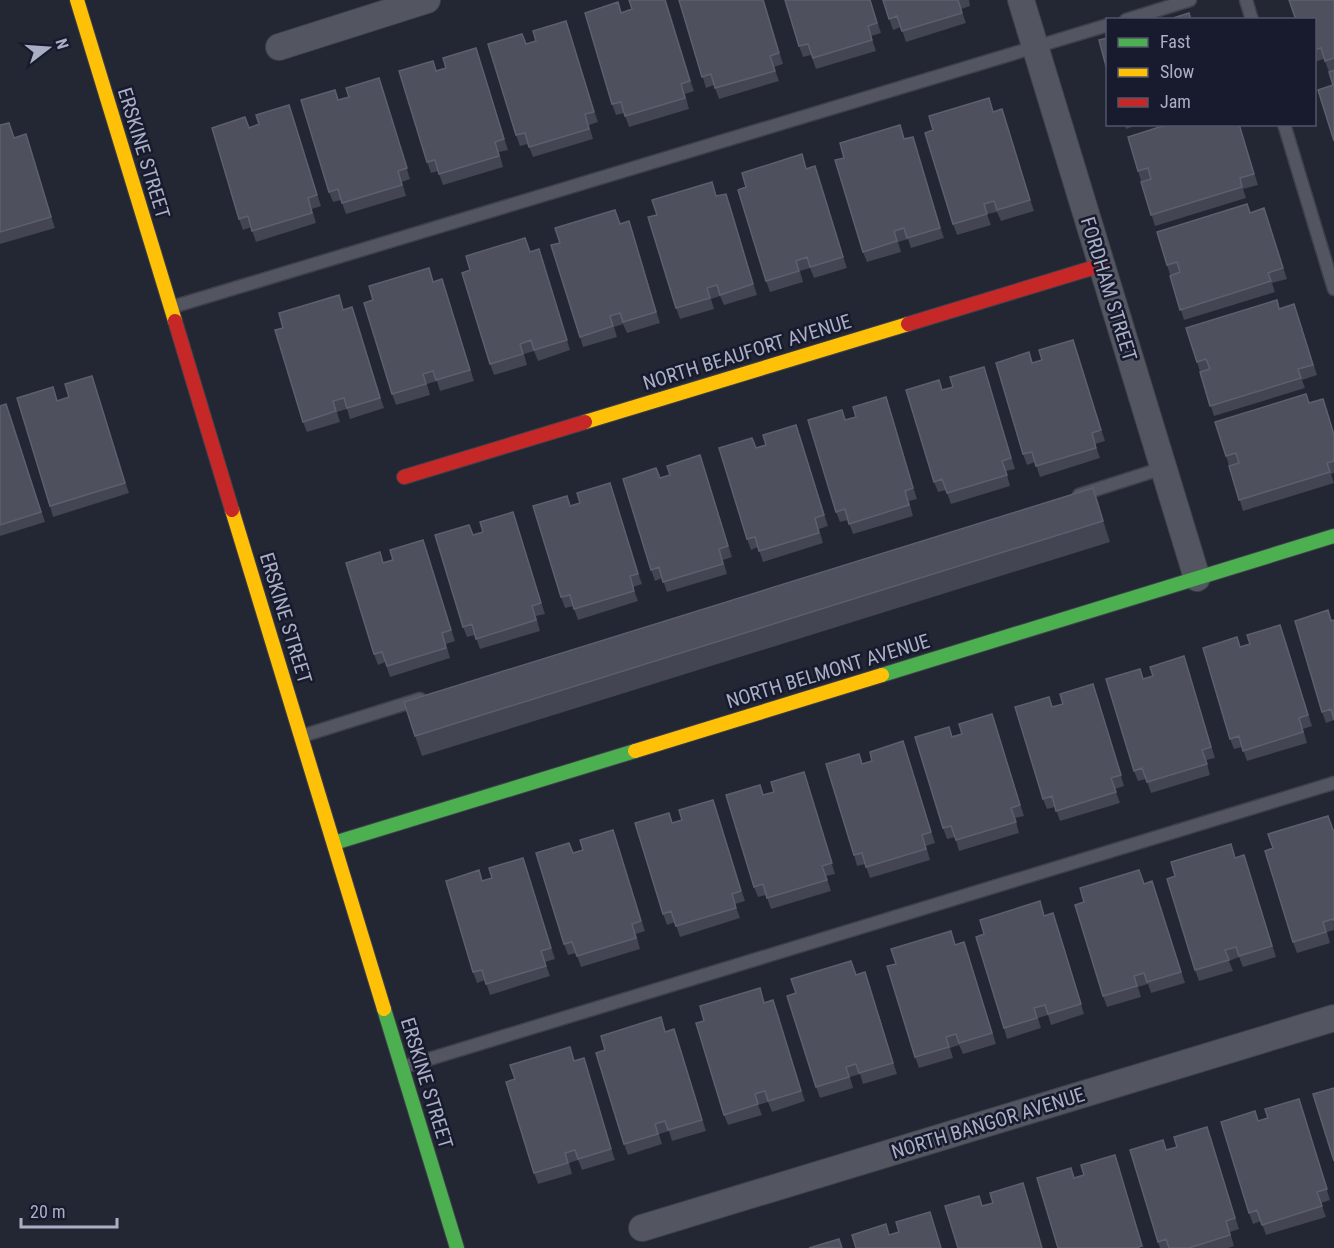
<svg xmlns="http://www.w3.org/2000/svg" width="1334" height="1248" font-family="'Roboto Condensed',sans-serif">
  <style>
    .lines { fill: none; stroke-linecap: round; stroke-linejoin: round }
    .lane-casing { stroke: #3e404a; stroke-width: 15 }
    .street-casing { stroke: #3e404a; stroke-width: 28 }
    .fast-casing { stroke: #3e404a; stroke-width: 16 }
    .slow-casing { stroke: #3e404a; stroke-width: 16 }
    .jam-casing { stroke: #3e404a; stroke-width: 16 }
    .lane { stroke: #535561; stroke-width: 12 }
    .street { stroke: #535561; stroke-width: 26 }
    .fast { stroke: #4caf50; stroke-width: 14 }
    .slow { stroke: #ffc107; stroke-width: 14 }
    .jam { stroke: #c62828; stroke-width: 14 }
    .wall { fill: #434552 }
    .shaded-wall { fill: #313440 }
    .building { fill: #4e505e; stroke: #5d5f6e; stroke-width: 1.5 }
    .labels { text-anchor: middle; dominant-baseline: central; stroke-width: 5; stroke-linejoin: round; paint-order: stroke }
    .street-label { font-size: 20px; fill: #abafc6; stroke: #171b2d }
  </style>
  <rect width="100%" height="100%" fill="#232633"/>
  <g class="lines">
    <g class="lane-casing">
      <path id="lane" d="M1246,0L1252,20
        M1126,20L1190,0
        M1284,124L1334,289
        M172,307L1108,25
        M1079,495L1163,468
        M302,736L420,699
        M403,1067L1334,783"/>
    </g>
    <g class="street-casing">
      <path id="street" d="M1021,0L1197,578
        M279,47L427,0
        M642,1228L1334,1018"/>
    </g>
    <g class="fast-casing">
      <path id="fast" d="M882,675L1334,536
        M334,843L635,751
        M384,1009L457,1248"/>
    </g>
    <g class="slow-casing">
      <path id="slow" d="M77,0L175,321
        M585,422L908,324
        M232,510L384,1009
        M635,751L882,675"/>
    </g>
    <g class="jam-casing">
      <path id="jam" d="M175,321L232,510
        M908,324L1102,265
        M404,477L585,422"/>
    </g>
    <use href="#lane" class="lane"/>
    <use href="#street" class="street"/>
    <use href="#fast" class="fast"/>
    <use href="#slow" class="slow"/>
    <use href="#jam" class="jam"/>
  </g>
  <path class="wall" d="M629,0H666L694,91L685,94L689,109L629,127L624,113L616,115L612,104L622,12L632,9Z
    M679,0H764L783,64L774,67L779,81L719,99L714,85L706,88Z
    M870,0L881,33L871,36L876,51L816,69L811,55L803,57L799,46Z
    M883,0H969L970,6L961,9L966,23L906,42L901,27L893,30Z
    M1334,0V70L1329,72L1324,59L1314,62V20Z
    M566,21L598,122L589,125L593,139L533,157L528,144L520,146L516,135L522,34L526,44L536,41Z
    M476,48L508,150L499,152L503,167L443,185L438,171L431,173L427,162L436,71L446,68Z
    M379,78L410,179L402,182L406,196L346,214L341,200L333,202L329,192L338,100L349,97Z
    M1002,109L1034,211L1001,221L997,212L987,214L991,225L957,235L953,224L994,112Z
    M293,116L321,206L312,209L316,223L256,242L251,227L243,230L239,219L245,117L249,127Z
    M1125,124H1140L1126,129Z
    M1239,124L1258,185L1243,189L1246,198L1155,226L1138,171Z
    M0,125L14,138L26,134L55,228L0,244Z
    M905,139L916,147L944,238L911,248L908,239L898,242L901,252L867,262L863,252Z
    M807,169L819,177L847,268L814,278L810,268L800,271L803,282L770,292L766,281Z
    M717,196L730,204L757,295L724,305L720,296L711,299L714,309L680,319L676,308Z
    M1247,204L1251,213L1264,208L1287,279L1272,283L1275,292L1184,320L1167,265Z
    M620,224L633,232L660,323L627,333L623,324L614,327L617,337L583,347L580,337Z
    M539,249L570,350L538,361L534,351L524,354L527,365L494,375L490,364L530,252Z
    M442,279L474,381L440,391L437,381L427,384L430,395L396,405L392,394L434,282Z
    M1277,300L1280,309L1298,315L1317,375L1302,380L1305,388L1214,416L1197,362Z
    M344,309L356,317L384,408L350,419L347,409L337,412L340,422L307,432L303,422Z
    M1073,340L1105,441L1095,444L1100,458L1040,477L1035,462L1027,465L1023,454L1029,352L1033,363L1042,360Z
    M92,376L129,493L53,517L50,506L58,400L69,397Z
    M987,378L1015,469L1006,471L1010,486L951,504L946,490L938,492L934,482L943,390Z
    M1309,403L1327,409L1334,433V473L1331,474L1334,483L1243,511L1226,456Z
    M0,406L10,414L45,522L0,536Z
    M890,408L917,499L909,501L913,516L853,534L848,520L840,522L836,512L845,420Z
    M800,435L828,526L819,529L823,543L763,562L758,547L751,550L747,539L752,438L756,448Z
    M704,466L732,557L723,560L727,574L667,592L662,578L655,581L651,570L656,468L660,478Z
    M1093,488L1110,542L422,756L415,736Z
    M614,494L642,584L633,587L638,601L578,620L573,606L565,608L561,597L570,506Z
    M513,512L545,614L536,616L540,631L480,649L475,635L467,637L463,627L473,535L483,532Z
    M427,550L455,641L446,644L450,658L390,677L385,662L378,665L374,654L380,552L383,562Z
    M1328,610L1332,620L1334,720L1326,723L1322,712Z
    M1284,635L1312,726L1303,729L1307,743L1247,761L1242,747L1234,749L1230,739L1237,637L1240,647Z
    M1187,667L1215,758L1206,760L1210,775L1151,793L1146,779L1138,781L1134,771L1140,669L1143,679Z
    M1097,695L1124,786L1115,789L1120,803L1060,821L1055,807L1047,809L1043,799L1049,697L1053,707Z
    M996,725L1024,816L1015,818L1019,833L959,851L955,837L947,839L943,828L949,727L952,736Z
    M903,741L935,843L926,846L930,860L870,878L865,864L857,866L854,855L863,764L872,761Z
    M804,772L835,874L826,876L831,891L771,909L766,895L758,897L754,887L764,795L774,792Z
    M717,811L745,901L735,904L740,918L680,937L675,922L667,925L663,914L669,813L673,823Z
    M1333,830L1334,930L1327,932L1330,943L1297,953L1293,942Z
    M617,841L645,931L636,934L640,949L581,967L576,953L568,955L564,944L573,853Z
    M1244,855L1276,957L1243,967L1239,957L1229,961L1233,971L1199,981L1195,970L1236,858Z
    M523,858L555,959L545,962L550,976L490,995L485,980L477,983L473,972L483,880L492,878Z
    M1152,881L1185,983L1151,993L1148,984L1138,987L1141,997L1107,1007L1103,996L1144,884Z
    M1045,915L1057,924L1084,1014L1051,1025L1048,1015L1038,1018L1041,1028L1007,1039L1004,1028Z
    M956,945L968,953L996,1044L963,1054L959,1045L950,1048L953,1058L919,1068L915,1057Z
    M856,975L869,983L897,1074L863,1084L860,1074L850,1077L853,1088L820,1098L816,1087Z
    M773,1000L805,1101L772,1112L768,1102L758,1105L762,1115L728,1125L724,1115L765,1002Z
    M666,1032L678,1040L706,1131L672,1141L669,1131L659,1134L662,1144L628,1155L624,1144Z
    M584,1058L615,1160L582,1170L578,1160L569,1163L572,1174L538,1184L534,1173L575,1061Z
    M1299,1099L1330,1200L1321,1203L1326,1217L1266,1235L1261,1221L1253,1224L1249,1213L1259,1121L1268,1118Z
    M1211,1138L1239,1229L1230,1232L1234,1246L1228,1248H1160L1158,1242L1163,1140L1167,1150Z"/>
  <path class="shaded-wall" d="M665,0L666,1L694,91L690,81Z
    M763,0H764L783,64L779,53Z
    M566,21L570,31L598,122L594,112Z
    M476,48L480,59L508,150L504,139Z
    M379,78L383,88L410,179L407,168Z
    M289,105L293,116L321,206L317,195Z
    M1002,109L1006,120L1034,211L1030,200Z
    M26,134L30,145L55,228L51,217Z
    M913,137L916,147L944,238L940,228Z
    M815,166L819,177L847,268L843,257Z
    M726,194L730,204L757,295L753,284Z
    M629,221L633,232L660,323L656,312Z
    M539,249L543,260L570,350L567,340Z
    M352,307L356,317L384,408L380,398Z
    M1073,340L1077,350L1105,441L1101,430Z
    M92,376L96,387L129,493L125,483Z
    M886,397L890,408L917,499L913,488Z
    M796,425L800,435L828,526L824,515Z
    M700,455L704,466L732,557L728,546Z
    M610,483L614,494L642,584L638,574Z
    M1093,488L1100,508L1110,542L1103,521Z
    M513,512L517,523L545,614L541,603Z
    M423,540L427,550L455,641L451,630Z
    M1280,625L1284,635L1312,726L1308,715Z
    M992,714L996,725L1024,816L1020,805Z
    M903,741L907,752L935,843L931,832Z
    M713,800L717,811L745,901L741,891Z
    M613,830L617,841L645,931L641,921Z
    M523,858L527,868L555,959L551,948Z
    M1053,913L1057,924L1084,1014L1081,1004Z
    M865,972L869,983L897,1074L893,1063Z
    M773,1000L777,1010L805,1101L801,1091Z
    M584,1058L588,1069L615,1160L611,1149Z
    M1299,1099L1303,1109L1330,1200L1327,1189Z
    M1207,1127L1211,1138L1239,1229L1235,1218Z
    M1115,1155L1118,1166L1144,1248H1143Z"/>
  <path class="building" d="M629,0H665L690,81L681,84L685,98L625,116L621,102L612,104L585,13L618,2L621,13L632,9Z
    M679,0H763L779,53L770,56L775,71L715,88L711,74L702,77Z
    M785,0H870L877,23L868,26L872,40L813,58L808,44L799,46Z
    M883,0H958L962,13L902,31L897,16L889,19Z
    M1289,0H1334V58L1325,61L1321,48L1314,50V20H1296Z
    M1189,13L1191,20H1167Z
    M566,21L594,112L585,114L589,129L529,147L525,133L516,135L488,44L522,34L526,44L536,41L533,31Z
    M1107,38V70L1099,40Z
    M476,48L504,139L495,142L499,156L439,174L435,160L427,162L399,71L433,61L436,71L446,68L443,58Z
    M1334,70V141L1318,90L1333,85L1329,72Z
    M379,78L407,168L398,171L402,185L342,203L338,189L329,192L301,100L335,90L338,100L349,97L346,88Z
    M989,98L993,112L1002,109L1030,200L997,210L994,201L984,204L987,214L953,224L925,133L933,130L929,116Z
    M289,105L317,195L308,198L312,213L252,231L248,216L239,219L212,128L245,117L249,128L259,124L256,115Z
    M9,123L14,138L26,134L51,217L0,232V125Z
    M1169,124H1239L1254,174L1240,178L1242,187L1151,215L1141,182L1151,179L1148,168L1138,171L1128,137Z
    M900,125L904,139L913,137L940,228L907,238L904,228L894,231L897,241L863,252L835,160L844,158L840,143Z
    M802,154L806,169L815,166L843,257L810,267L807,257L796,261L799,271L766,281L738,190L746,187L742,173Z
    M712,182L716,196L726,194L753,284L720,295L717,285L707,288L710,298L676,308L648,217L657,215L652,200Z
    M1247,204L1250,213L1264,208L1283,268L1268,273L1271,281L1180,310L1170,276L1180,272L1177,262L1167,265L1157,232Z
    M615,210L620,224L629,221L656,312L623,322L620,313L610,316L613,326L580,337L551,245L560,243L555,228Z
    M525,238L530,252L539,249L567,340L534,350L531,340L520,344L523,354L490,364L462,273L470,270L466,256Z
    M429,268L433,282L442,279L470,370L436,380L433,371L423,374L426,384L392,394L364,303L373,300L369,286Z
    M339,295L343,310L352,307L380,398L347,408L344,398L333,401L336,411L303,422L275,330L283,328L279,313Z
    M1277,300L1279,309L1294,304L1313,365L1298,369L1301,378L1210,406L1200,372L1210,369L1206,359L1197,362L1186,328Z
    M1073,340L1101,430L1092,433L1096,448L1036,466L1032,452L1023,454L996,363L1029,352L1032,363L1042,360L1039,350Z
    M984,367L1011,458L1002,461L1007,475L947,493L942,479L934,482L906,390L939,380L942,390L953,387L950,377Z
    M92,376L125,483L50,506L17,398L53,387L57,401L69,397L65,384Z
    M1306,394L1309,403L1323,399L1334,435V461L1327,463L1330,472L1239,500L1229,466L1239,463L1236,453L1226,456L1215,422Z
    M886,397L913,488L905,491L909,505L849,524L845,509L836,512L808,420L842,410L845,420L856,417L853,407Z
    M6,404L41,512L0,525V406Z
    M796,425L824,515L815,518L819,533L759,551L755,537L747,539L719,448L752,438L756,448L766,445L763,435Z
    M700,455L728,546L719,549L723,564L663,582L659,567L651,570L623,479L656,468L660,478L670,475L667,466Z
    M610,483L638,574L630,576L634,591L574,609L570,595L561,597L533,506L567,496L570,506L580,503L577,493Z
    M1093,488L1103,521L415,736L404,702Z
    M513,512L541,603L532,606L536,620L476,639L472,624L463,627L435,535L469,525L473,535L483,532L480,522Z
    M423,540L451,630L442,633L446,648L387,666L382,652L374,654L346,563L380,552L383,563L393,560L390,550Z
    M1328,610L1331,621L1334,620V720L1331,709L1322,712L1295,621Z
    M1280,625L1308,715L1299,718L1303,732L1243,751L1239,736L1230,739L1203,648L1237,637L1240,647L1250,644L1247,635Z
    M1184,656L1211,747L1202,750L1207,764L1147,782L1142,768L1134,771L1106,679L1140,669L1143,679L1153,676L1150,667Z
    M1093,684L1121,775L1111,778L1116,792L1056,811L1052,796L1043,799L1015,707L1049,697L1052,707L1063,704L1060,694Z
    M992,714L1020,805L1011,808L1016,822L956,840L951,826L943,828L915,737L949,727L952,737L962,734L959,724Z
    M903,741L931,832L922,835L926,849L866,867L862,853L854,855L826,764L859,754L862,764L872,761L870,752Z
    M804,772L832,863L822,866L827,880L767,898L763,884L754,887L726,795L760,785L763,795L774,792L771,782Z
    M713,800L741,891L732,894L736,908L676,926L671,911L663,914L635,823L669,813L672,823L682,820L679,810Z
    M1328,816L1333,830H1334V921L1333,919L1323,922L1326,932L1293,942L1265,851L1273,848L1268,834Z
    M613,830L641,921L632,924L636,938L577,956L572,942L564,944L536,853L569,843L573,853L583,850L580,840Z
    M1231,844L1235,858L1244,855L1272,946L1239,956L1236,947L1225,950L1229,960L1195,970L1167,879L1175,876L1171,862Z
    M523,858L551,948L541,951L546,966L486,984L482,970L473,972L446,881L479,870L482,881L492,878L489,868Z
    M1139,870L1144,884L1152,881L1181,972L1147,982L1144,973L1134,976L1137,986L1103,996L1075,905L1084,902L1080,888Z
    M1040,901L1044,916L1053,913L1081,1004L1048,1014L1045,1005L1034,1008L1037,1018L1004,1028L976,937L984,934L980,920Z
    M951,931L955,945L964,942L992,1033L959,1043L956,1034L946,1037L949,1047L915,1057L887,966L896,964L891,949Z
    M851,961L856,975L865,972L893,1063L859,1073L856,1064L846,1067L849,1077L816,1087L787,996L796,993L791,979Z
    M760,988L764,1003L773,1000L801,1091L768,1101L765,1091L755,1094L758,1104L724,1115L696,1023L704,1021L700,1006Z
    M661,1017L665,1032L674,1029L702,1120L668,1130L665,1121L655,1124L658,1134L624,1144L596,1053L605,1050L601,1036Z
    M570,1047L574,1061L584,1058L611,1149L578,1159L575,1150L565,1153L568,1163L534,1173L506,1082L515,1079L510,1065Z
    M1334,1088V1161L1313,1094Z
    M1299,1099L1327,1189L1317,1192L1322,1206L1262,1225L1257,1210L1249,1213L1221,1122L1255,1111L1258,1121L1268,1118L1265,1109Z
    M1207,1127L1235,1218L1226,1221L1230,1235L1189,1248H1169L1166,1239L1158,1242L1130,1150L1163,1140L1166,1150L1177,1147L1174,1137Z
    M1115,1155L1142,1246L1136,1248H1058L1037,1178L1071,1168L1074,1178L1084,1175L1081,1165Z
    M1023,1183L1042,1248H958L945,1206L979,1196L982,1206L993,1203L990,1193Z
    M930,1212L941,1248H856L852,1235L886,1224L889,1235L899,1232L896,1222Z
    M839,1239L842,1248H809Z"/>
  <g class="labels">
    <g class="street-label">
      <text transform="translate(144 153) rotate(73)">ERSKINE STREET</text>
      <text transform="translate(1109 289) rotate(73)">FORDHAM STREET</text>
      <text transform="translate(747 352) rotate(-17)">NORTH BEAUFORT AVENUE</text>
      <text transform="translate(286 618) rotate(73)">ERSKINE STREET</text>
      <text transform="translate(828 671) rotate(-17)">NORTH BELMONT AVENUE</text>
      <text transform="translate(427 1083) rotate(73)">ERSKINE STREET</text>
      <text transform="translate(988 1123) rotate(-17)">NORTH BANGOR AVENUE</text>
    </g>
  </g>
  <rect x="1106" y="18" width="210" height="108" fill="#171b2d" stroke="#52566a" stroke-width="1.5"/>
  <rect x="1118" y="38" width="30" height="9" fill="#4caf50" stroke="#52566a" stroke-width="1.5"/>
  <text x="1160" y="48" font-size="18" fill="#abafc6">Fast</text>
  <rect x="1118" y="68" width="30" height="9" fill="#ffc107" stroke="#52566a" stroke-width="1.5"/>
  <text x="1160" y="78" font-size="18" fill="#abafc6">Slow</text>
  <rect x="1118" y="98" width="30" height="9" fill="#c62828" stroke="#52566a" stroke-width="1.5"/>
  <text x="1160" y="108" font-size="18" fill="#abafc6">Jam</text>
  <g transform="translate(48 48) rotate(73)" stroke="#171b2d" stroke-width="4.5" paint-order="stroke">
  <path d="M0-4.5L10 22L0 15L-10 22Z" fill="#abafc6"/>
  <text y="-9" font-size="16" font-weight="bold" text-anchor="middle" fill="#abafc6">N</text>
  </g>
  <path d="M21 1218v9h96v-9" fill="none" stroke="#abafc6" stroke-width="3"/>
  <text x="30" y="1218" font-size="18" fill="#abafc6" stroke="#171b2d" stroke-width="4.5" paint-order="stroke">20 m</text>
</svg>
